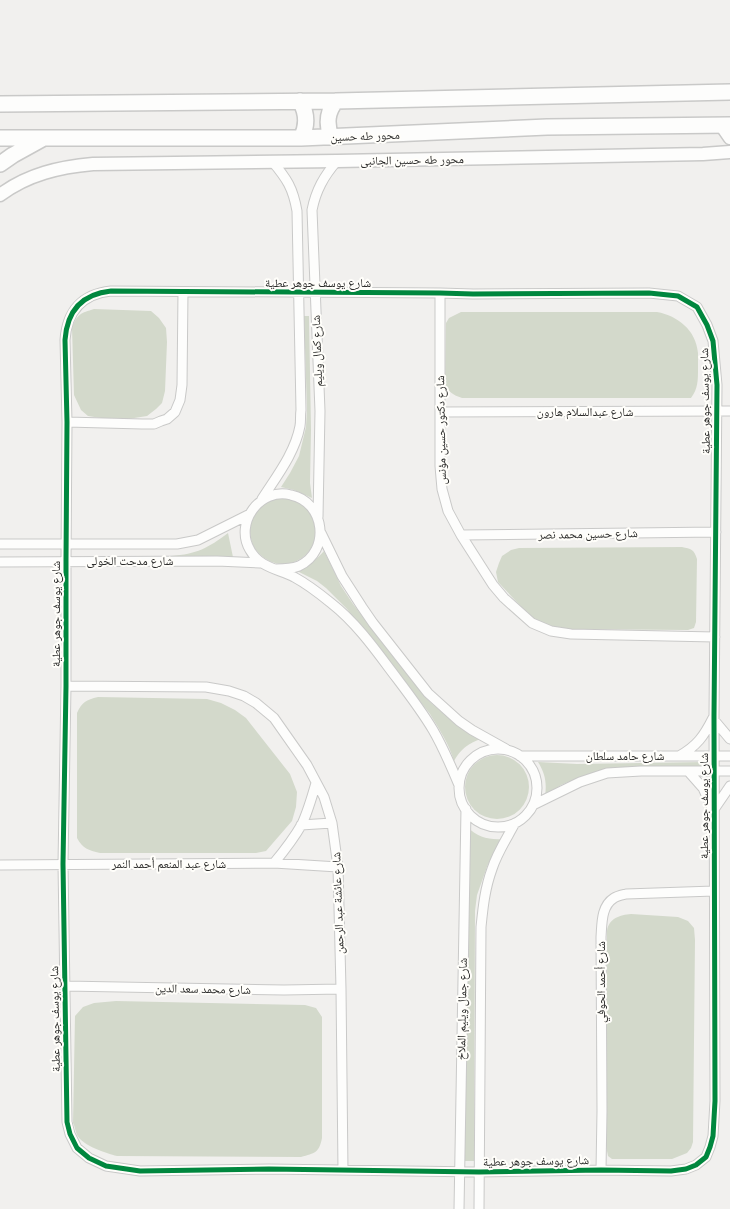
<svg xmlns="http://www.w3.org/2000/svg" width="730" height="1209" font-family="'Source Serif 4','Noto Naskh Arabic',serif">
  <style>
    .green { fill: #d3d9cb }
    .lines { fill: none; stroke-linecap: round; stroke-linejoin: round }
    .street-casing { stroke: #c9c9c8; stroke-width: 11 }
    .secondary-casing { stroke: #c9c9c8; stroke-width: 15 }
    .primary-casing { stroke: #c9c9c8; stroke-width: 18 }
    .street { stroke: #fdfdfc; stroke-width: 9 }
    .secondary { stroke: #fdfdfc; stroke-width: 12 }
    .primary { stroke: #fdfdfc; stroke-width: 15 }
    .cycleway-casing { stroke: #fffefa; stroke-width: 8 }
    .cycleway { stroke: #00873e; stroke-width: 5 }
    .labels { text-anchor: middle; dominant-baseline: central; stroke-width: 4; stroke-linejoin: round; paint-order: stroke }
    .street-label { font-size: 12px; fill: #2a2a29; stroke: #fffefa }
  </style>
  <rect width="100%" height="100%" fill="#f1f0ee"/>
  <path class="green" d="M94,309L151,311L159,318L166,328L167,342L165,391L162,403L156,409L147,416L128,419L101,418L88,416L81,410L74,395L72,328C77,314 81,313 94,309Z
    M461,312H657C678,316 696,330 698,353C698,358 698,363 698,369C698,380 698,389 691,398H462C453,395 448,392 445,383L446,323L449,318Z
    M304,316H309L311,430L310,483L312,498L294,490L281,487L290,473L299,456L306,427L307,409Z
    M250 531a33 33 0 1 1 66 0a33 33 0 1 1-66 0Z
    M228,533L234,562L172,559L171,556C197,554 208,548 228,533Z
    M682,547C691,549 694,549 697,559L696,622L694,628L688,630L561,629L551,627L538,622L528,614L498,582L496,572L499,563L502,556L511,550L519,548Z
    M324,551L341,586L353,604L427,699C444,716 462,726 482,739C469,742 460,750 454,761C449,744 439,729 430,714L347,609L326,588L317,581L297,571C308,567 316,560 324,551Z
    M98,697L207,699L221,703L235,710L246,718L290,774L297,792L296,807L292,821L266,851L256,853H100C88,850 83,849 77,838V713C82,702 86,700 98,697Z
    M465 787a32 32 0 1 1 64 0a32 32 0 1 1-64 0Z
    M538,762L577,764L705,762V769L597,772L573,780L561,785L545,796C547,783 545,773 538,762Z
    M466,826C479,838 488,840 505,839L488,864L477,895L475,911L474,1161H464L468,879Z
    M631,914L678,917L688,921L694,928L695,940L693,1142L691,1148L687,1153L672,1159H612L608,1156L605,1141L607,931C609,918 620,915 631,914Z
    M116,1001L305,1005L316,1008L322,1017V1138C319,1153 315,1153 301,1157L117,1156C106,1153 83,1146 77,1135C75,1131 75,1126 73,1123L75,1016L83,1007L94,1003Z"/>
  <g class="lines">
    <g class="street-casing">
      <path id="street" d="M111,291L440,293L473,294L649,293L678,296L697,307L707,325L713,341L717,385L714,716L715,1101L713,1136L710,1147L706,1157L696,1165L686,1169L671,1171L601,1170L479,1172L269,1169L140,1171L106,1166L89,1158L77,1148L70,1134L67,1122L63,864L66,686V561L67,422L65,340C67,311 82,294 111,291Z
        M440,293V466L442,489L448,511L461,535L493,585L504,598L532,623L551,631L571,634L715,637
        M440,412L730,411
        M67,422L142,424H154L161,421L167,419L175,412L180,400L182,385L183,292
        M262,499C276,477 295,453 300,426C301,421 300,416 301,410L297,211C293,188 287,179 272,161
        M318,517L320,411L312,210C316,190 324,176 337,161
        M321,533L342,576L362,607L373,623L428,693L459,721L472,730L506,749
        M461,535L716,532
        M0,544H177L198,540L248,515
        M0,562L217,561L260,563
        M276,569C284,569 291,569 299,566C331,551 325,502 291,495C260,487 234,523 250,550C259,567 278,569 294,577C307,584 320,594 331,603C354,621 372,645 389,668C404,688 420,708 433,730C443,747 451,766 459,785
        M66,686L206,687L229,691L244,696L256,703L274,718L307,765L324,797L332,823L338,867L341,989L343,1170
        M714,720L730,739
        M459 788a39 39 0 1 1 78 0a39 39 0 1 1-78 0Z
        M520,756H730
        M679,756C697,746 704,736 713,718
        M688,771L703,788L712,808
        M533,805L580,782L607,773L641,771H730
        M715,808L730,786
        M301,825L332,823
        M274,863C284,851 294,838 302,824C308,811 312,797 316,783
        M0,865L274,863L338,867
        M65,986L284,990L341,989
        M601,1170L602,1111L601,937C602,924 601,906 614,898C617,896 622,895 626,894L714,891
        M459,1209L466,809
        M479,1209L481,927C483,907 485,888 492,869C497,853 507,838 515,823"/>
    </g>
    <g class="secondary-casing">
      <path id="secondary" d="M721,125L730,138
        M0,195C28,174 60,167 93,164L337,161L703,154L730,152"/>
    </g>
    <g class="primary-casing">
      <path id="primary" d="M300,101C307,113 308,125 301,138
        M0,104L336,101L730,92
        M331,137C326,123 327,112 336,101
        M0,138H301L547,127L730,125
        M0,164L13,155L42,139"/>
    </g>
    <use href="#street" class="street"/>
    <use href="#secondary" class="secondary"/>
    <use href="#primary" class="primary"/>
    <g class="cycleway-casing">
      <path id="cycleway" d="M111,291L440,293L473,294L649,293L678,296L697,307L707,325L713,341L717,385L714,716L715,1101L713,1136L710,1147L706,1157L696,1165L686,1169L671,1171L601,1170L479,1172L269,1169L140,1171L106,1166L89,1158L77,1148L70,1134L67,1122L63,864L66,686V561L67,422L65,340C67,311 82,294 111,291Z"/>
    </g>
    <use href="#cycleway" class="cycleway"/>
  </g>
  <g class="labels">
    <g class="street-label">
      <text transform="translate(365 136) rotate(-2)">محور طه حسين</text>
      <text transform="translate(412 160) rotate(-1)">محور طه حسين الجانبى</text>
      <text x="318" y="283">شارع يوسف جوهر عطية</text>
      <text transform="translate(317 351) rotate(-92)">شارع كمال ويليم</text>
      <text transform="translate(705 401) rotate(-91)">شارع يوسف جوهر عطية</text>
      <text x="585" y="412">شارع عبدالسلام هارون</text>
      <text transform="translate(441 430) rotate(-91)">شارع دكتور حسين مؤنس</text>
      <text transform="translate(588 534) rotate(-1)">شارع حسين محمد نصر</text>
      <text x="130" y="561">شارع مدحت الخولى</text>
      <text transform="translate(56 614) rotate(-90)">شارع يوسف جوهر عطية</text>
      <text x="625" y="756">شارع حامد سلطان</text>
      <text transform="translate(704 806) rotate(-90)">شارع يوسف جوهر عطية</text>
      <text x="169" y="864">شارع عبد المنعم أحمد النمر</text>
      <text transform="translate(338 903) rotate(-92)">شارع عائشة عبد الرحمن</text>
      <text transform="translate(601 982) rotate(-90)">شارع أحمد الحوفي</text>
      <text transform="translate(203 989) rotate(1)">شارع محمد سعد الدين</text>
      <text transform="translate(462 1009) rotate(-89)">شارع جمال ويليم الملاخ</text>
      <text transform="translate(55 1019) rotate(-91)">شارع يوسف جوهر عطية</text>
      <text transform="translate(536 1161) rotate(-1)">شارع يوسف جوهر عطية</text>
    </g>
  </g>
</svg>
